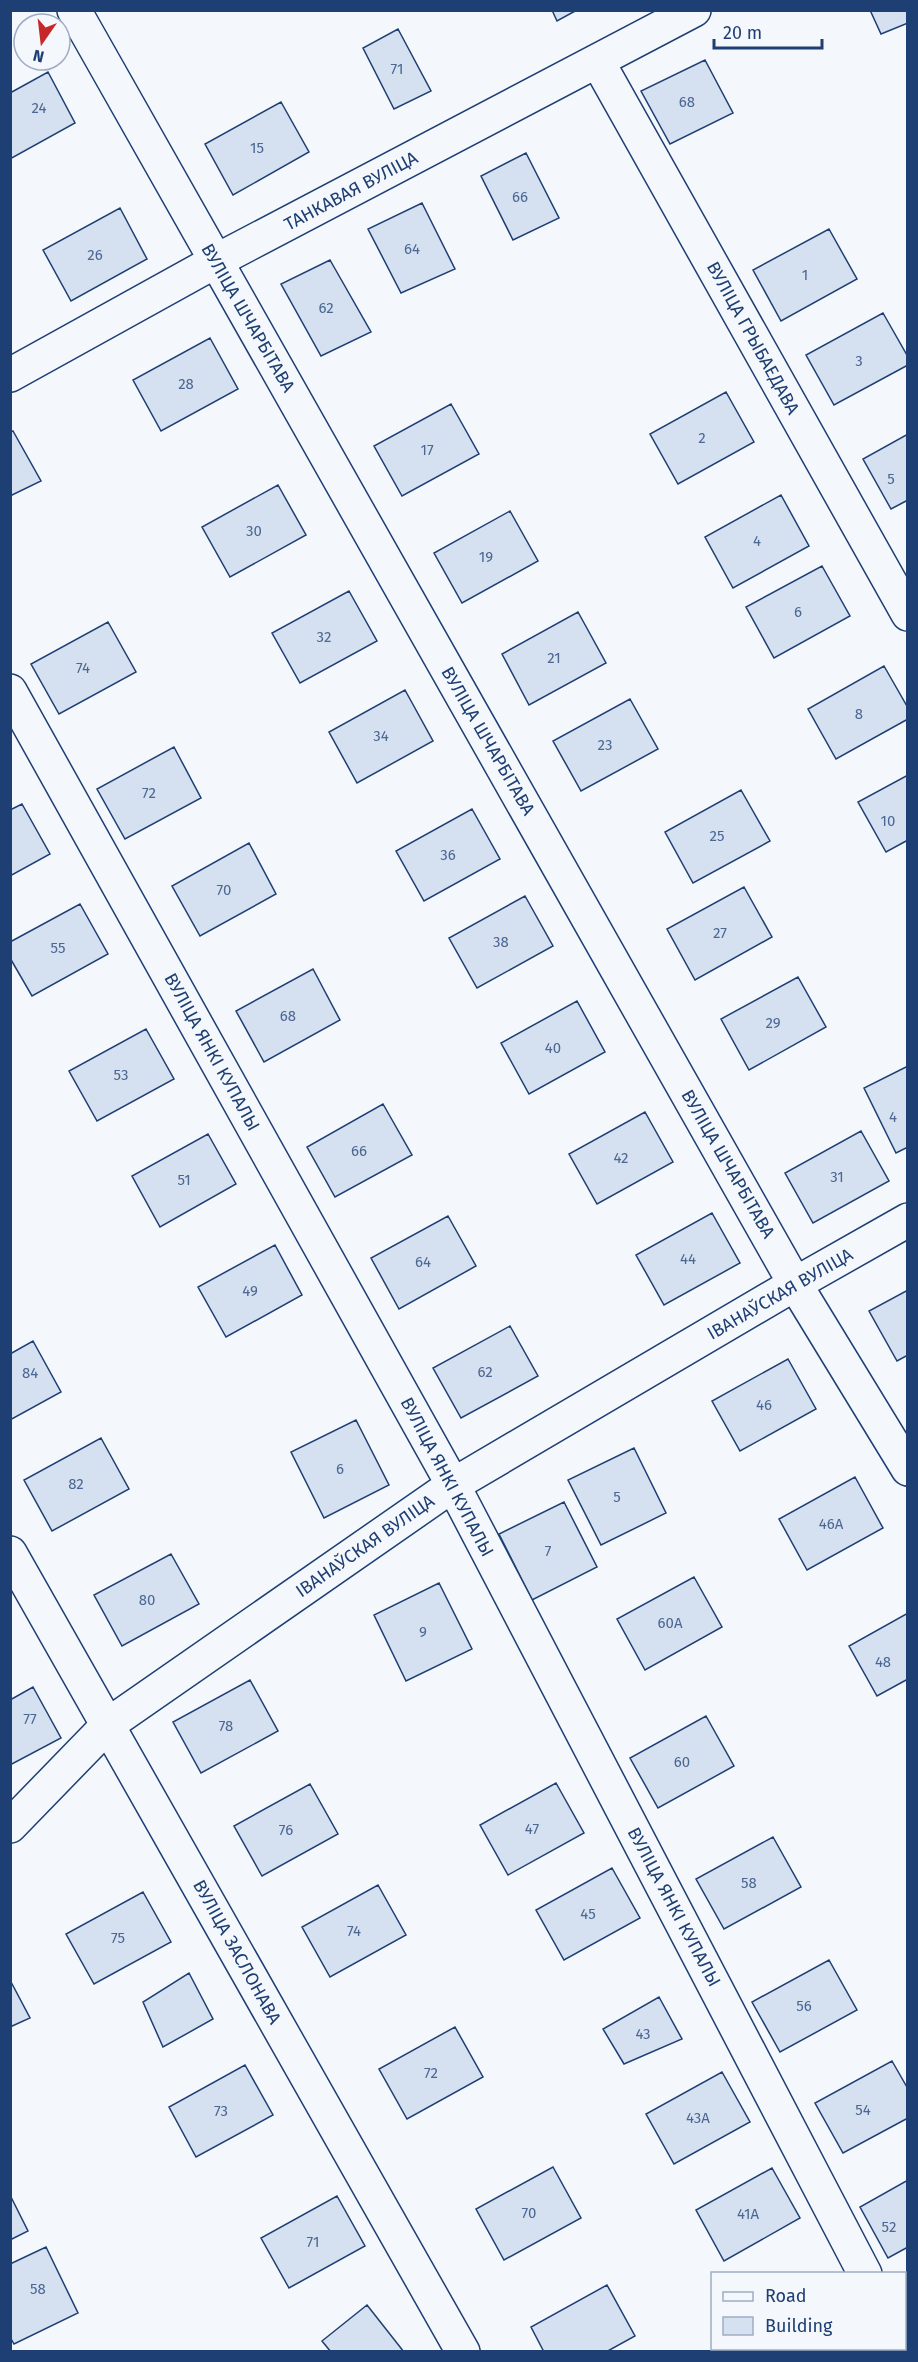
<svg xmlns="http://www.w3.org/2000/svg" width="918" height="2362" font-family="'Fira Sans',sans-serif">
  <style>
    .building { fill: #d5e0f0; stroke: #1d3f73; stroke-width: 1.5 }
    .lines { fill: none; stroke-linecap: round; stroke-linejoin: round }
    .minor-casing { stroke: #1d3f73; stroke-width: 36 }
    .minor { stroke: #f4f7fb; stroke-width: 33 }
    .labels { text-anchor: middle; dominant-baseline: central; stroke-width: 4.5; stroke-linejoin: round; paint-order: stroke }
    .number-label { font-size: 15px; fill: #4b6792 }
    .street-label { font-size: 18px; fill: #1d3f73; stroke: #f4f7fb }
  </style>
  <rect width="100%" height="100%" fill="#f4f7fb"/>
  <path class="building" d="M552,10H577L557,21Z
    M870,10H908V23L881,34Z
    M398,29L431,91L394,109L363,48Z
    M705,60L733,113L670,144L641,91Z
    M48,72L75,123L10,159V93Z
    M281,102L309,152L233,195L205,144Z
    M526,153L559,218L513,240L481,176Z
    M422,203L455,269L401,293L368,229Z
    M120,208L147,259L71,301L43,250Z
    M829,229L857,279L781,321L753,270Z
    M330,260L371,332L321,356L281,284Z
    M883,313L908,357V365L834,405L806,355Z
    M210,338L238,389L161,431L133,380Z
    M726,392L754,442L678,484L650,434Z
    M451,404L479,454L402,496L374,446Z
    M13,431L41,481L10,496V432Z
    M908,434V500L891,509L863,459Z
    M278,485L306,535L230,577L202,527Z
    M781,495L809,546L733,588L705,537Z
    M510,511L538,561L462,603L434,553Z
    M822,566L850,616L774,658L746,607Z
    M349,591L377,641L300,683L272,633Z
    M578,612L606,663L529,705L502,654Z
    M108,622L136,672L59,714L31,664Z
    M884,666L908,708V719L836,759L808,709Z
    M405,690L433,741L357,783L329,732Z
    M630,699L658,749L581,791L553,741Z
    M174,747L201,798L125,839L97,789Z
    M908,775V840L886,852L858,802Z
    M741,790L770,841L693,883L665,832Z
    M22,804L50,854L10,876V810Z
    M472,809L500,859L424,901L396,851Z
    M249,843L276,894L200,936L172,886Z
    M744,887L772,937L695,980L667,929Z
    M525,896L553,946L477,988L449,938Z
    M80,904L108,954L32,996L10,958V942Z
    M313,969L340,1020L264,1062L236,1011Z
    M798,977L826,1027L749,1070L721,1019Z
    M577,1001L605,1052L529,1094L501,1043Z
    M146,1029L174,1079L97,1121L69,1071Z
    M908,1066V1147L896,1153L864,1088Z
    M383,1104L412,1155L335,1197L307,1147Z
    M645,1112L673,1162L597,1204L569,1154Z
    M861,1131L889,1181L813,1223L785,1173Z
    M208,1134L236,1184L160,1227L132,1176Z
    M712,1213L740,1263L664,1305L636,1255Z
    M448,1216L476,1266L399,1309L371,1258Z
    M275,1245L302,1295L226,1337L198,1287Z
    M908,1290V1355L897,1361L869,1311Z
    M510,1326L538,1376L461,1418L433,1368Z
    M33,1341L61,1392L10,1420V1354Z
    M788,1359L816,1409L740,1451L712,1401Z
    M356,1420L389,1485L324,1518L291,1452Z
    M101,1438L129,1489L52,1531L24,1480Z
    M634,1448L666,1513L601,1545L568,1480Z
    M855,1477L883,1528L807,1570L779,1519Z
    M564,1502L597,1567L532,1600L499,1534Z
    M171,1554L199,1604L122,1646L94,1595Z
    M694,1577L722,1627L645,1670L617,1619Z
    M439,1583L472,1649L406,1681L374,1615Z
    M908,1613V1679L877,1696L849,1646Z
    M250,1680L278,1731L201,1773L173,1722Z
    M33,1687L61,1738L10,1765V1700Z
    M706,1716L734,1766L658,1808L630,1758Z
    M556,1783L584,1833L508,1875L480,1825Z
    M310,1784L338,1834L262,1876L234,1826Z
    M773,1837L801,1887L724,1929L696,1879Z
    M612,1868L640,1918L564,1960L536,1910Z
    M378,1885L406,1935L330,1977L302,1927Z
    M143,1892L171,1942L94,1984L66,1934Z
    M829,1960L857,2010L780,2052L752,2002Z
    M189,1973L213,2019L163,2047L143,2002Z
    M10,1980L30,2018L10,2027Z
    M659,1997L682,2039L624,2064L603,2029Z
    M455,2027L483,2077L407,2119L379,2069Z
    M892,2061L908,2089V2118L843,2153L815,2103Z
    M245,2065L273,2115L196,2157L169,2107Z
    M722,2072L750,2122L674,2164L646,2114Z
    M553,2167L581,2218L504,2260L476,2209Z
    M772,2168L800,2218L724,2261L696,2210Z
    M908,2180V2247L888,2258L860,2207Z
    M10,2195L28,2231L10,2240Z
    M337,2196L365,2246L289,2288L261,2238Z
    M46,2247L78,2313L14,2344L10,2337V2264Z
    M607,2285L635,2336L606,2352H544L531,2327Z
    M367,2305L404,2352H331L322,2341Z
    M754,2348H802L796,2352H756Z"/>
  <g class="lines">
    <g class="minor-casing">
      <path id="minor" d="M74,10L795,1284L908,1469
        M598,62L908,614
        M10,375L216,261L694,10
        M10,691L453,1485L865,2274
        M10,1553L463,2352
        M10,1826L109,1724L453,1485L795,1284L908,1220
        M904,2345L908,2350"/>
    </g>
    <use href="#minor" class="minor"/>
  </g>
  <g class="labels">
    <g class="number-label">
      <text x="397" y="69">71</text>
      <text x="687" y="102">68</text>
      <text x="39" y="108">24</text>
      <text x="257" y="148">15</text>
      <text x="520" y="197">66</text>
      <text x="412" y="249">64</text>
      <text x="95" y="255">26</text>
      <text x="805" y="275">1</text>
      <text x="326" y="308">62</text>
      <text x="859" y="361">3</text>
      <text x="186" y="384">28</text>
      <text x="702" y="438">2</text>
      <text x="427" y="450">17</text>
      <text x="891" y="479">5</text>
      <text x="254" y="531">30</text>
      <text x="757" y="541">4</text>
      <text x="486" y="557">19</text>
      <text x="798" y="612">6</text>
      <text x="324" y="637">32</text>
      <text x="554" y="658">21</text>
      <text x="83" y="668">74</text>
      <text x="859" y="714">8</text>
      <text x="381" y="736">34</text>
      <text x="605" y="745">23</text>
      <text x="149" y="793">72</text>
      <text x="888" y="821">10</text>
      <text x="717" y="836">25</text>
      <text x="448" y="855">36</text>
      <text x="224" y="890">70</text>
      <text x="720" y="933">27</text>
      <text x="501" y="942">38</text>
      <text x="58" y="948">55</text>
      <text x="288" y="1016">68</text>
      <text x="773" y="1023">29</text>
      <text x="553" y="1048">40</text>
      <text x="121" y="1075">53</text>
      <text x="893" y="1117">4</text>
      <text x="359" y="1151">66</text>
      <text x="621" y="1158">42</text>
      <text x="837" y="1177">31</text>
      <text x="184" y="1180">51</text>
      <text x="688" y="1259">44</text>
      <text x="423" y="1262">64</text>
      <text x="250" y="1291">49</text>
      <text x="485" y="1372">62</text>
      <text x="30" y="1373">84</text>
      <text x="764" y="1405">46</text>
      <text x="340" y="1469">6</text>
      <text x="76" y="1484">82</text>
      <text x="617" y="1497">5</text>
      <text x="831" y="1524">46А</text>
      <text x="548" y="1551">7</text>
      <text x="147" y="1600">80</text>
      <text x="670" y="1623">60А</text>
      <text x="423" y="1632">9</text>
      <text x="883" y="1662">48</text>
      <text x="30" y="1719">77</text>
      <text x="226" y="1726">78</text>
      <text x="682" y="1762">60</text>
      <text x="532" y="1829">47</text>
      <text x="286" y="1830">76</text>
      <text x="749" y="1883">58</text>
      <text x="588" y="1914">45</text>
      <text x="354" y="1931">74</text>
      <text x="118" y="1938">75</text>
      <text x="804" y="2006">56</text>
      <text x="643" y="2034">43</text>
      <text x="431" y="2073">72</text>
      <text x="863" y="2110">54</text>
      <text x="221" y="2111">73</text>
      <text x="698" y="2118">43А</text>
      <text x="529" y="2213">70</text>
      <text x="748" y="2214">41А</text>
      <text x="889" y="2227">52</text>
      <text x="313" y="2242">71</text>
      <text x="38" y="2289">58</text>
    </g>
    <g class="street-label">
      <text transform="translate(351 191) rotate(-28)">ТАНКАВАЯ ВУЛІЦА</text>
      <text transform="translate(248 318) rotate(60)">ВУЛІЦА ШЧАРБІТАВА</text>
      <text transform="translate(753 338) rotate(61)">ВУЛІЦА ГРЫБАЕДАВА</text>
      <text transform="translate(488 741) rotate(60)">ВУЛІЦА ШЧАРБІТАВА</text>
      <text transform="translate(212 1052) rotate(61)">ВУЛІЦА ЯНКІ КУПАЛЫ</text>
      <text transform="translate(728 1164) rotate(60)">ВУЛІЦА ШЧАРБІТАВА</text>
      <text transform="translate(780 1294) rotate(-30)">ІВАНАЎСКАЯ ВУЛІЦА</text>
      <text transform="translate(447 1477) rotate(62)">ВУЛІЦА ЯНКІ КУПАЛЫ</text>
      <text transform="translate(365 1546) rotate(-35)">ІВАНАЎСКАЯ ВУЛІЦА</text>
      <text transform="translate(674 1907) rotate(62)">ВУЛІЦА ЯНКІ КУПАЛЫ</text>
      <text transform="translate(237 1952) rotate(61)">ВУЛІЦА ЗАСЛОНАВА</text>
    </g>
  </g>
  <rect width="918" height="2362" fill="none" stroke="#1d3f73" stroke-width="24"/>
  <rect x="711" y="2272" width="195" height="78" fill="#f4f7fb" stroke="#9eadc5" stroke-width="1.5"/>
  <rect x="723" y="2292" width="30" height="9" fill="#f4f7fb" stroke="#9eadc5" stroke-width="1.5"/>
  <text x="765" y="2302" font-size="18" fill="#1d3f73">Road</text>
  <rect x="723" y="2317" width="30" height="18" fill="#d5e0f0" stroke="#9eadc5" stroke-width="1.5"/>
  <text x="765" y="2332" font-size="18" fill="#1d3f73">Building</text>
  <g transform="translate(42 42) rotate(194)"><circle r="28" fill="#f4f7fb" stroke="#9eadc5" stroke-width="1.5"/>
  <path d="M0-4.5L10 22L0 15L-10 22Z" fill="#c62828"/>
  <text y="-9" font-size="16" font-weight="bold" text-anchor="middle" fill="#1d3f73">N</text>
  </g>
  <path d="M714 39v9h108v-9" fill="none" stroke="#1d3f73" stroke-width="3"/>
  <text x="723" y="39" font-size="18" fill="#1d3f73" stroke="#f4f7fb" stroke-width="4.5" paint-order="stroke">20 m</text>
</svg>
